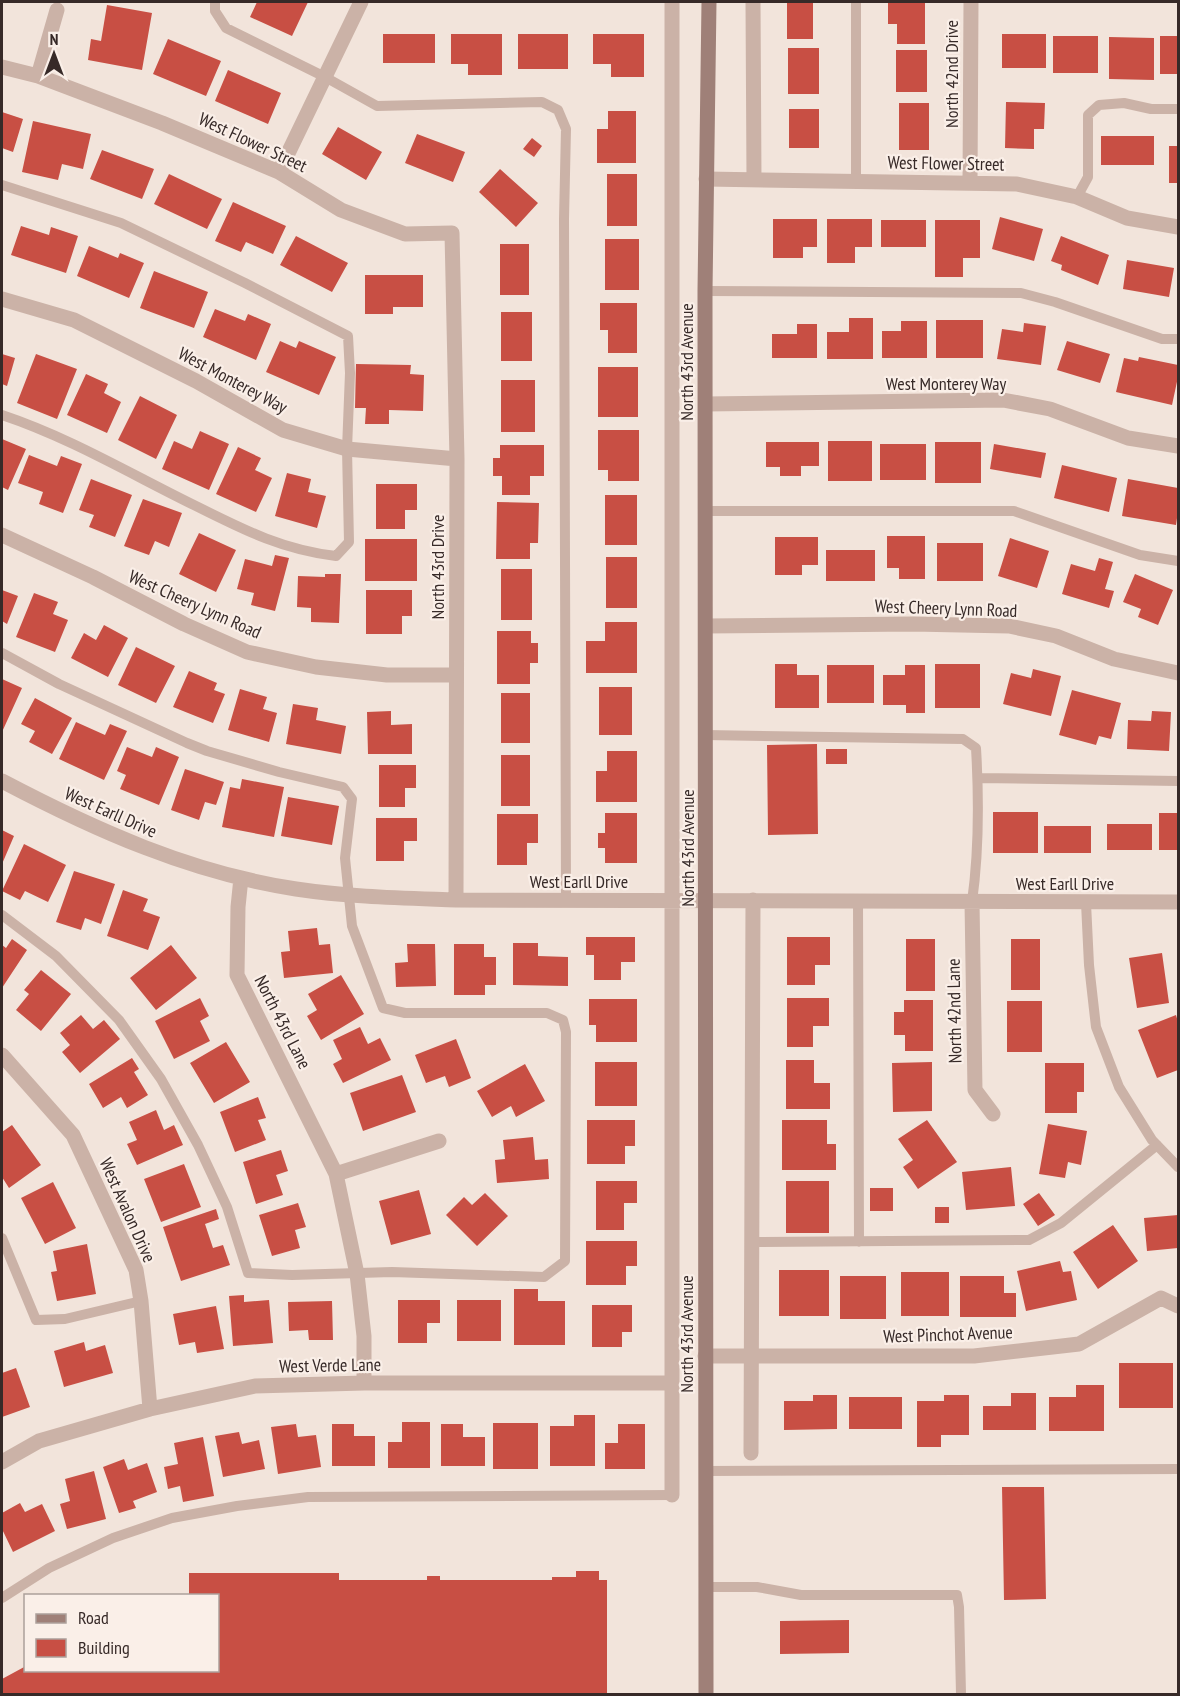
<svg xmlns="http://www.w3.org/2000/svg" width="1180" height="1696" font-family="'PT Sans Narrow',sans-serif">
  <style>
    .building { fill: #c84f44 }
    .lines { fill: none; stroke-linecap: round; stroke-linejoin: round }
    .service { stroke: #cbb2a7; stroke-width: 10 }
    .minor { stroke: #cbb2a7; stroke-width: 15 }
    .secondary { stroke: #9f8078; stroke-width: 15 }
    .labels { text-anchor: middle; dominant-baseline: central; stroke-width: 4.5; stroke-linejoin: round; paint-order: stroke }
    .street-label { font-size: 18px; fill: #372a28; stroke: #faefe8 }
  </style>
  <rect width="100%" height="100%" fill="#f2e4db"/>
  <path class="building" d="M257,2H308L292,36L250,17Z
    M787,2H813V39H787Z
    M888,2H925V44H897V24H888Z
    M107,5L152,13L142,70L88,60L91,39L101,41Z
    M383,34H435V63H383Z
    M451,34H502V75H468V64H451Z
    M518,34H568V69H518Z
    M593,34H644V77H611V64H593Z
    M1002,34H1046V68H1002Z
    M1053,36H1098V73H1053Z
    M1160,36H1178V74H1160Z
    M1109,37L1154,38V80L1109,79Z
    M168,39L221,61L206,96L153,74Z
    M788,48H819V94H788Z
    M896,50H927V92H896Z
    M228,70L281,93L268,124L215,101Z
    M1006,102L1045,103L1044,129H1034V149L1005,148Z
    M899,103H929V150H899Z
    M789,109H819V148H789Z
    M608,111H636V163H597V129H608Z
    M2,112L23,119L13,152L2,148Z
    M33,121L91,134L83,169L62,164L58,180L22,172Z
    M338,127L382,152L366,180L322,154Z
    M417,134L465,152L453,182L405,163Z
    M1101,136H1154V165H1101Z
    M532,138L542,146L534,157L523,149Z
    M1169,146H1178V183H1169Z
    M102,150L154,169L142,199L90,179Z
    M500,169L538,203L516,227L479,192Z
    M169,174L222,199L207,229L154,204Z
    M607,174H637V226H607Z
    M233,202L286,226L273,254L246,242L241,252L215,241Z
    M1000,217L1043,229L1034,261L992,249Z
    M773,219H817V247H803V258H773Z
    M827,219H872V247H855V263H827Z
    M881,220H926V247H881Z
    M935,220H980V258H963V277H935Z
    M21,226L49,235L51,227L78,236L66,273L11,255Z
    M296,236L348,263L332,292L280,265Z
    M1061,236L1109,255L1098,285L1061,270L1062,265L1051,261Z
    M605,239H639V290H605Z
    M500,244H529V295H500Z
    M89,246L118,258L120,253L144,263L129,298L77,276Z
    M1127,260L1174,268L1169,297L1123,289Z
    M154,271L208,292L194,328L140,308Z
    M365,275H423V307H393V314H365Z
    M600,303H637V353H608V330H600Z
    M215,309L245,321L248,314L271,324L256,360L203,337Z
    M501,312H532V361H501Z
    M849,318H873V359H827V332H849Z
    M936,320H983V358H936Z
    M901,321H927V358H882V331H901Z
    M1024,323L1046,326L1041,365L997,359L1002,329L1023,332Z
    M797,324H817V358H772V334H797Z
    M280,341L296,348L299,341L336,357L319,395L266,372Z
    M1067,341L1110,354L1100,383L1057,370Z
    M2,354L15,358L7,386L2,384Z
    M36,354L77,369L57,419L17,403Z
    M1139,357L1178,365V377L1172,405L1116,392L1124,358L1138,361Z
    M356,364L411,365L410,374L424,375L423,411L389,410V424H365L366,408H355Z
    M598,367H638V417H598Z
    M86,374L108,384L104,393L121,402L107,433L67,415Z
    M501,380H535V432H501Z
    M140,396L177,415L156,459L118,440Z
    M598,430H639V481H608V470H598Z
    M200,431L229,444L209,490L162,469L174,441L192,449Z
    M2,439L26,449L8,490L2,487Z
    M828,441H872V481H828Z
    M766,442H819V466H801V476H780V467H766Z
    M935,442H981V483H935Z
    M880,444H926V480H880Z
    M994,444L1046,453L1041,478L990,469Z
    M500,445H544V476H530V495H502V476H493V458H500Z
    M238,447L261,458L255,470L272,478L256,512L216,494Z
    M29,455L57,466L61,456L82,464L63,513L39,504L43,492L18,483Z
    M1062,465L1117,478L1109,512L1054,498Z
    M287,473L311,479L308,492L326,496L317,528L275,516Z
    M91,479L132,495L115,537L89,527L94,515L79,510Z
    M1128,479L1178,488V511L1176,525L1122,516Z
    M376,484H417V510H405V529H376Z
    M605,495H637V545H605Z
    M143,499L182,513L169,547L155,541L149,555L124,546Z
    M497,502L539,503L538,543H530V559H496Z
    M199,533L236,550L216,592L179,574Z
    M887,536H925V579H899V568H887Z
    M775,537H818V565H802V575H775Z
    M1010,538L1049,551L1037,588L998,576Z
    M365,539H417V581H365Z
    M937,543H983V581H937Z
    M826,550H875V581H826Z
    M275,555L289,558L275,611L251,605L254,593L237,589L245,559L272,566Z
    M606,557H637V608H606Z
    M1099,558L1113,562L1105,589L1114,591L1109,608L1062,594L1071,564L1095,571Z
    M501,569H532V620H501Z
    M325,574H341L339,623L311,622V608L297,607L298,576L325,577Z
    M1135,574L1173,590L1158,625L1138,617L1141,609L1123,602Z
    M2,590L18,596L7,624L2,621Z
    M366,590H412V616H402V634H366Z
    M34,593L58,602L53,614L68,620L55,652L16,637Z
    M605,622H637V673H586V641H605Z
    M104,625L128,638L108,677L71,658L84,633L96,640Z
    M497,631H531V643H538V663H530V684H497Z
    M136,647L175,666L156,703L118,685Z
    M775,664H797V675H819V708H775Z
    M935,664H980V708H935Z
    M827,665H874V703H827Z
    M905,665H925V713H906V705H883V675H905Z
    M1033,669L1061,676L1051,716L1003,704L1011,673L1031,678Z
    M189,671L217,683L214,690L225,694L213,723L173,707Z
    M2,679L22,688L2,732Z
    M599,687H632V735H599Z
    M240,689L267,697L263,709L277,713L269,742L228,730Z
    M1072,690L1121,703L1111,739L1099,736L1096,745L1059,735Z
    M501,693H530V743H501Z
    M35,698L72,718L52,754L29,742L35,731L21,724Z
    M293,704L318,708L316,720L346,726L341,754L286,744Z
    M391,711V725L412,724V754H368L367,712Z
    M1152,711L1171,712L1169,751L1127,749L1128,720L1151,721Z
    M76,722L105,735L110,724L127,731L104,780L59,759Z
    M817,744L818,834L768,835L767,745Z
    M127,747L152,757L156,747L179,757L159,805L120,789L126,775L117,771Z
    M826,749H847V764H826Z
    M607,751H637V802H596V771H607Z
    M501,755H530V806H501Z
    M379,765H416V788H405V807H379Z
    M185,769L224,782L216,805L205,802L199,820L171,810Z
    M242,779L284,787L274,837L222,827L230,787L240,789Z
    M288,797L339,806L332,845L281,836Z
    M993,812H1038V853H993Z
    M605,813H637V863H605V848H598V833H605Z
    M1159,813H1178V850H1159Z
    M497,814H538V843H527V865H497Z
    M376,818H417V841H404V861H376Z
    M1107,824H1152V850H1107Z
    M1044,826H1091V853H1044Z
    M2,830L14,836L2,864Z
    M24,844L66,865L48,902L25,891L20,900L2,891Z
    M74,871L115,884L101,924L85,918L81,930L56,922Z
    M123,890L148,899L143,911L160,917L148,950L107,936Z
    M317,928L319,945L330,944L333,973L284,978L281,952L290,951L288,931Z
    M586,937H635V962H621V980H594V955H586Z
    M787,937H830V965H815V985H787Z
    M12,939L27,950L2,988V945L6,948Z
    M906,939H935V991H906Z
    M1011,939H1040V990H1011Z
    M513,943H538V956L568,957V986L513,985Z
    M407,944H435L436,986L396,987L395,963L408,962Z
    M454,944H484V957H496V985H485V995H454Z
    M171,945L197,978L156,1010L130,978Z
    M1162,953L1169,1003L1137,1008L1129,958Z
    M41,970L71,994L41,1031L16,1010L29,994L24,990Z
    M341,975L364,1014L321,1040L307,1016L317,1010L308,994Z
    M200,998L209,1016L200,1021L210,1041L174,1059L155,1021Z
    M787,998H829V1026H813V1047H787Z
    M589,999H637V1042H596V1025H589Z
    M904,1000H933V1051H905V1035H894V1012H904Z
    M1007,1001H1042V1052H1007Z
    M81,1015L93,1029L104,1020L120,1039L80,1073L62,1052L70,1045L60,1033Z
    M1176,1015L1178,1022V1070L1157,1078L1138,1030Z
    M360,1027L368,1044L380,1038L391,1060L343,1083L333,1064L342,1059L333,1040Z
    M456,1039L471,1078L449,1087L445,1076L426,1083L415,1055Z
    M226,1042L250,1082L214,1103L190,1063Z
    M132,1058L139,1069L134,1072L148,1095L127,1108L121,1097L103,1108L89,1084Z
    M786,1060H814V1083H830V1109H786Z
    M595,1062H637V1106H595Z
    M932,1062V1111L893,1112L892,1063Z
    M1045,1063H1084V1092H1077V1113H1045Z
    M525,1064L545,1101L516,1117L511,1106L492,1117L477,1091Z
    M402,1075L416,1112L363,1131L350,1093Z
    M258,1097L266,1118L258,1120L266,1140L235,1152L220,1112Z
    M156,1110L164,1130L174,1125L183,1145L137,1165L127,1144L137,1140L129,1122Z
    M587,1120H635V1146H625V1164H587Z
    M782,1120H827V1144H836V1170H782Z
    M927,1120L957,1162L918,1189L903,1167L913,1160L898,1139Z
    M1048,1124L1087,1131L1081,1165L1068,1162L1065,1178L1039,1174Z
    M12,1125L41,1165L9,1188L2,1177V1132Z
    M533,1137L535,1160L548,1159L549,1179L497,1183L495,1160L505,1159L503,1140Z
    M281,1150L288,1171L276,1175L283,1195L256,1204L243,1162Z
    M184,1164L201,1207L161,1222L144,1179Z
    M1011,1167L1015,1206L966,1210L962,1172Z
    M596,1181H637V1203H624V1230H596Z
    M786,1181H829V1233H786Z
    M53,1182L76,1228L45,1244L21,1198Z
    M870,1188H893V1211H870Z
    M419,1190L431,1234L391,1245L379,1201Z
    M485,1193L508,1216L477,1246L446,1215L464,1197L472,1205Z
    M1039,1193L1055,1215L1038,1226L1023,1204Z
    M298,1203L306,1227L295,1230L300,1248L272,1256L259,1215Z
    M935,1207H949V1223H935Z
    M216,1209L219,1219L205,1224L213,1248L223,1245L230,1265L181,1281L163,1227Z
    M1178,1215V1248L1147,1251L1144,1218Z
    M1113,1225L1138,1261L1098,1289L1073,1252Z
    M586,1241H637V1266H626V1285H586Z
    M87,1244L96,1294L57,1301L51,1272L57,1271L53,1251Z
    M1060,1261L1063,1272L1071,1271L1077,1300L1026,1311L1017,1271Z
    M779,1270H829V1316H779Z
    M901,1272H949V1316H901Z
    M840,1276H886V1319H840Z
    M960,1276H1004V1293H1016V1317H960Z
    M514,1289H538V1301H565V1345H514Z
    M244,1295V1302L269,1300L273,1343L233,1346L229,1296Z
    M398,1300H440V1323H427V1343H398Z
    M457,1300H501V1341H457Z
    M332,1301L333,1340H309L308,1330L289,1331L288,1302Z
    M592,1305H632V1332H622V1347H592Z
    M216,1306L224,1349L197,1353L195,1342L179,1345L173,1314Z
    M84,1342L86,1351L105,1345L113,1373L64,1387L54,1351Z
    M1119,1363H1173V1408H1119Z
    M16,1368L30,1407L2,1417V1373Z
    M1076,1385H1104V1431H1049V1397H1076Z
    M1011,1393H1036V1430H983V1406H1011Z
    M813,1395H837V1429L784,1430V1401H813Z
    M944,1395H969V1435H941V1447H917V1401H944Z
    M849,1397H902V1429H849Z
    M574,1415H595V1466H550V1426H574Z
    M402,1422H430V1468H388V1442H402Z
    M493,1423H538V1469H493Z
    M296,1424L298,1437L316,1435L321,1467L278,1474L271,1427Z
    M332,1424H354V1436H375V1466H332Z
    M441,1424H463V1437H485V1466H441Z
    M618,1424H645V1469H605V1443H618Z
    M239,1432L242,1444L259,1440L265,1469L223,1477L215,1436Z
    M203,1437L214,1496L183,1502L180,1486L168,1489L164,1467L178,1464L174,1443Z
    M124,1459L128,1470L147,1463L157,1492L133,1501L136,1508L119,1513L103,1467Z
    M94,1471L106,1519L67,1529L60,1504L70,1501L65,1479Z
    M1002,1487H1044L1046,1599L1004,1600Z
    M20,1503L25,1512L42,1504L55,1531L13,1552L2,1529V1513Z
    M576,1571H599V1580H607V1694H2V1679L26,1666V1670H218V1596H189V1573H339V1580H427V1576H440V1580H552V1577H576Z
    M849,1620V1653L780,1654V1621Z"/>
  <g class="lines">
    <path class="service" d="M215,2V11L226,28L325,77L377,106L542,102L558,110L566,129L564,219L566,901
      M856,2V181
      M2,185L121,223L245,283L348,336L350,373L347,449L349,542L336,556C284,550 246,531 200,508C134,476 71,438 2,415
      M1077,197L1088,177V115L1099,105L1124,103L1151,109H1178
      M705,291L1021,293L1055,302L1162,339H1178
      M706,511H1014L1140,555L1178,561
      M2,653L59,684L187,743L207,751L279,772L343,787L352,799L345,858L352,926L383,1008L405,1013H547L563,1020L566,1032L565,1261L544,1277L392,1272L292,1275L248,1273L227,1207L198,1145L161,1079L119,1020L56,956L2,915
      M705,735L963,739L976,748C979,799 979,852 972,902
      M978,778L1178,781
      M858,901L859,1242
      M1086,903L1089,965L1096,1027L1119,1087L1152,1140L1178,1167
      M2,1238L36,1320L65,1319L141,1301
      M752,1242L1029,1240L1061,1223L1157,1145
      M706,1471L1178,1469
      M705,1587H757L801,1595H957L959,1607L961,1694
      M2,1598L49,1568L113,1538L172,1518L237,1506L308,1497L672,1495"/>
    <path class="minor" d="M672,2V1495
      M753,2L754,180
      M2,67L38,76L162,123L279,172L341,210L405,234L452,233L457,459L456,900
      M38,76L57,10
      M279,172L361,2
      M706,179L1017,184L1077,197L1127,218L1178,227
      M970,183L971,2
      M2,299L74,320L196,381L283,430L347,449L457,459
      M706,404L1003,400L1050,409L1128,438L1178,446
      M2,535L93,577L184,624L247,652L316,667L387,675H455
      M706,626L913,624L1009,626L1056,636L1114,659L1178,673
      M2,781C95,830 191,873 296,889C349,897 403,898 456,900L1178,902
      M241,878L238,907L237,975L336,1174L357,1274L364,1336V1383
      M972,902L975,1090L993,1114
      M2,1055L73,1135L136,1270L141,1301L150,1409
      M336,1174L439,1141
      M705,1356H974L1079,1344L1161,1298L1178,1306
      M751,1453L753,900
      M2,1462L39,1441L150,1409L255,1386L364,1383H672"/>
    <path class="secondary" d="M706,1694L705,291L709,2"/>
  </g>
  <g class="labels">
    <g class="street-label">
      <text transform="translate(951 74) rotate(-90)">North 42nd Drive</text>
      <text transform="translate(253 142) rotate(25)">West Flower Street</text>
      <text transform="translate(946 163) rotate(1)">West Flower Street</text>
      <text transform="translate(686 362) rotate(-90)">North 43rd Avenue</text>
      <text transform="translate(233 380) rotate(28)">West Monterey Way</text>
      <text x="946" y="383">West Monterey Way</text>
      <text transform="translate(437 567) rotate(-90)">North 43rd Drive</text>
      <text transform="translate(195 604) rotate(24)">West Cheery Lynn Road</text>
      <text transform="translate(946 608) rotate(2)">West Cheery Lynn Road</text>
      <text transform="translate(111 812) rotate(24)">West Earll Drive</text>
      <text transform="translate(687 848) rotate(-90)">North 43rd Avenue</text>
      <text x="579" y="881">West Earll Drive</text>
      <text x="1065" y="883">West Earll Drive</text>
      <text transform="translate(954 1011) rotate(-91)">North 42nd Lane</text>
      <text transform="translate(283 1022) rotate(63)">North 43rd Lane</text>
      <text transform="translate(128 1210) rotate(66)">West Avalon Drive</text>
      <text transform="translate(686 1334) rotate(-90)">North 43rd Avenue</text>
      <text transform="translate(948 1334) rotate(-2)">West Pinchot Avenue</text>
      <text transform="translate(330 1365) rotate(-1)">West Verde Lane</text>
    </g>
  </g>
  <rect width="1180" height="1696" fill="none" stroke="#372a28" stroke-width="6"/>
  <rect x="24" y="1594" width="195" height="78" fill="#faefe8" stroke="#aca09b" stroke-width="1.5"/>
  <rect x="36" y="1614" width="30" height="9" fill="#9f8078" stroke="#aca09b" stroke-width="1.5"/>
  <text x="78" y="1624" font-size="18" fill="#372a28">Road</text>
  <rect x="36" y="1639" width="30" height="18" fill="#c84f44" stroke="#aca09b" stroke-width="1.5"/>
  <text x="78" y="1654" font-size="18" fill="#372a28">Building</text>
  <g transform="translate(54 54)" stroke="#faefe8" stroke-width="4.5" paint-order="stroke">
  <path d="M0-4.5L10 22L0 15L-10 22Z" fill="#372a28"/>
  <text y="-9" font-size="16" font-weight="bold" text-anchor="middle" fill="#372a28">N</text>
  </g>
</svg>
